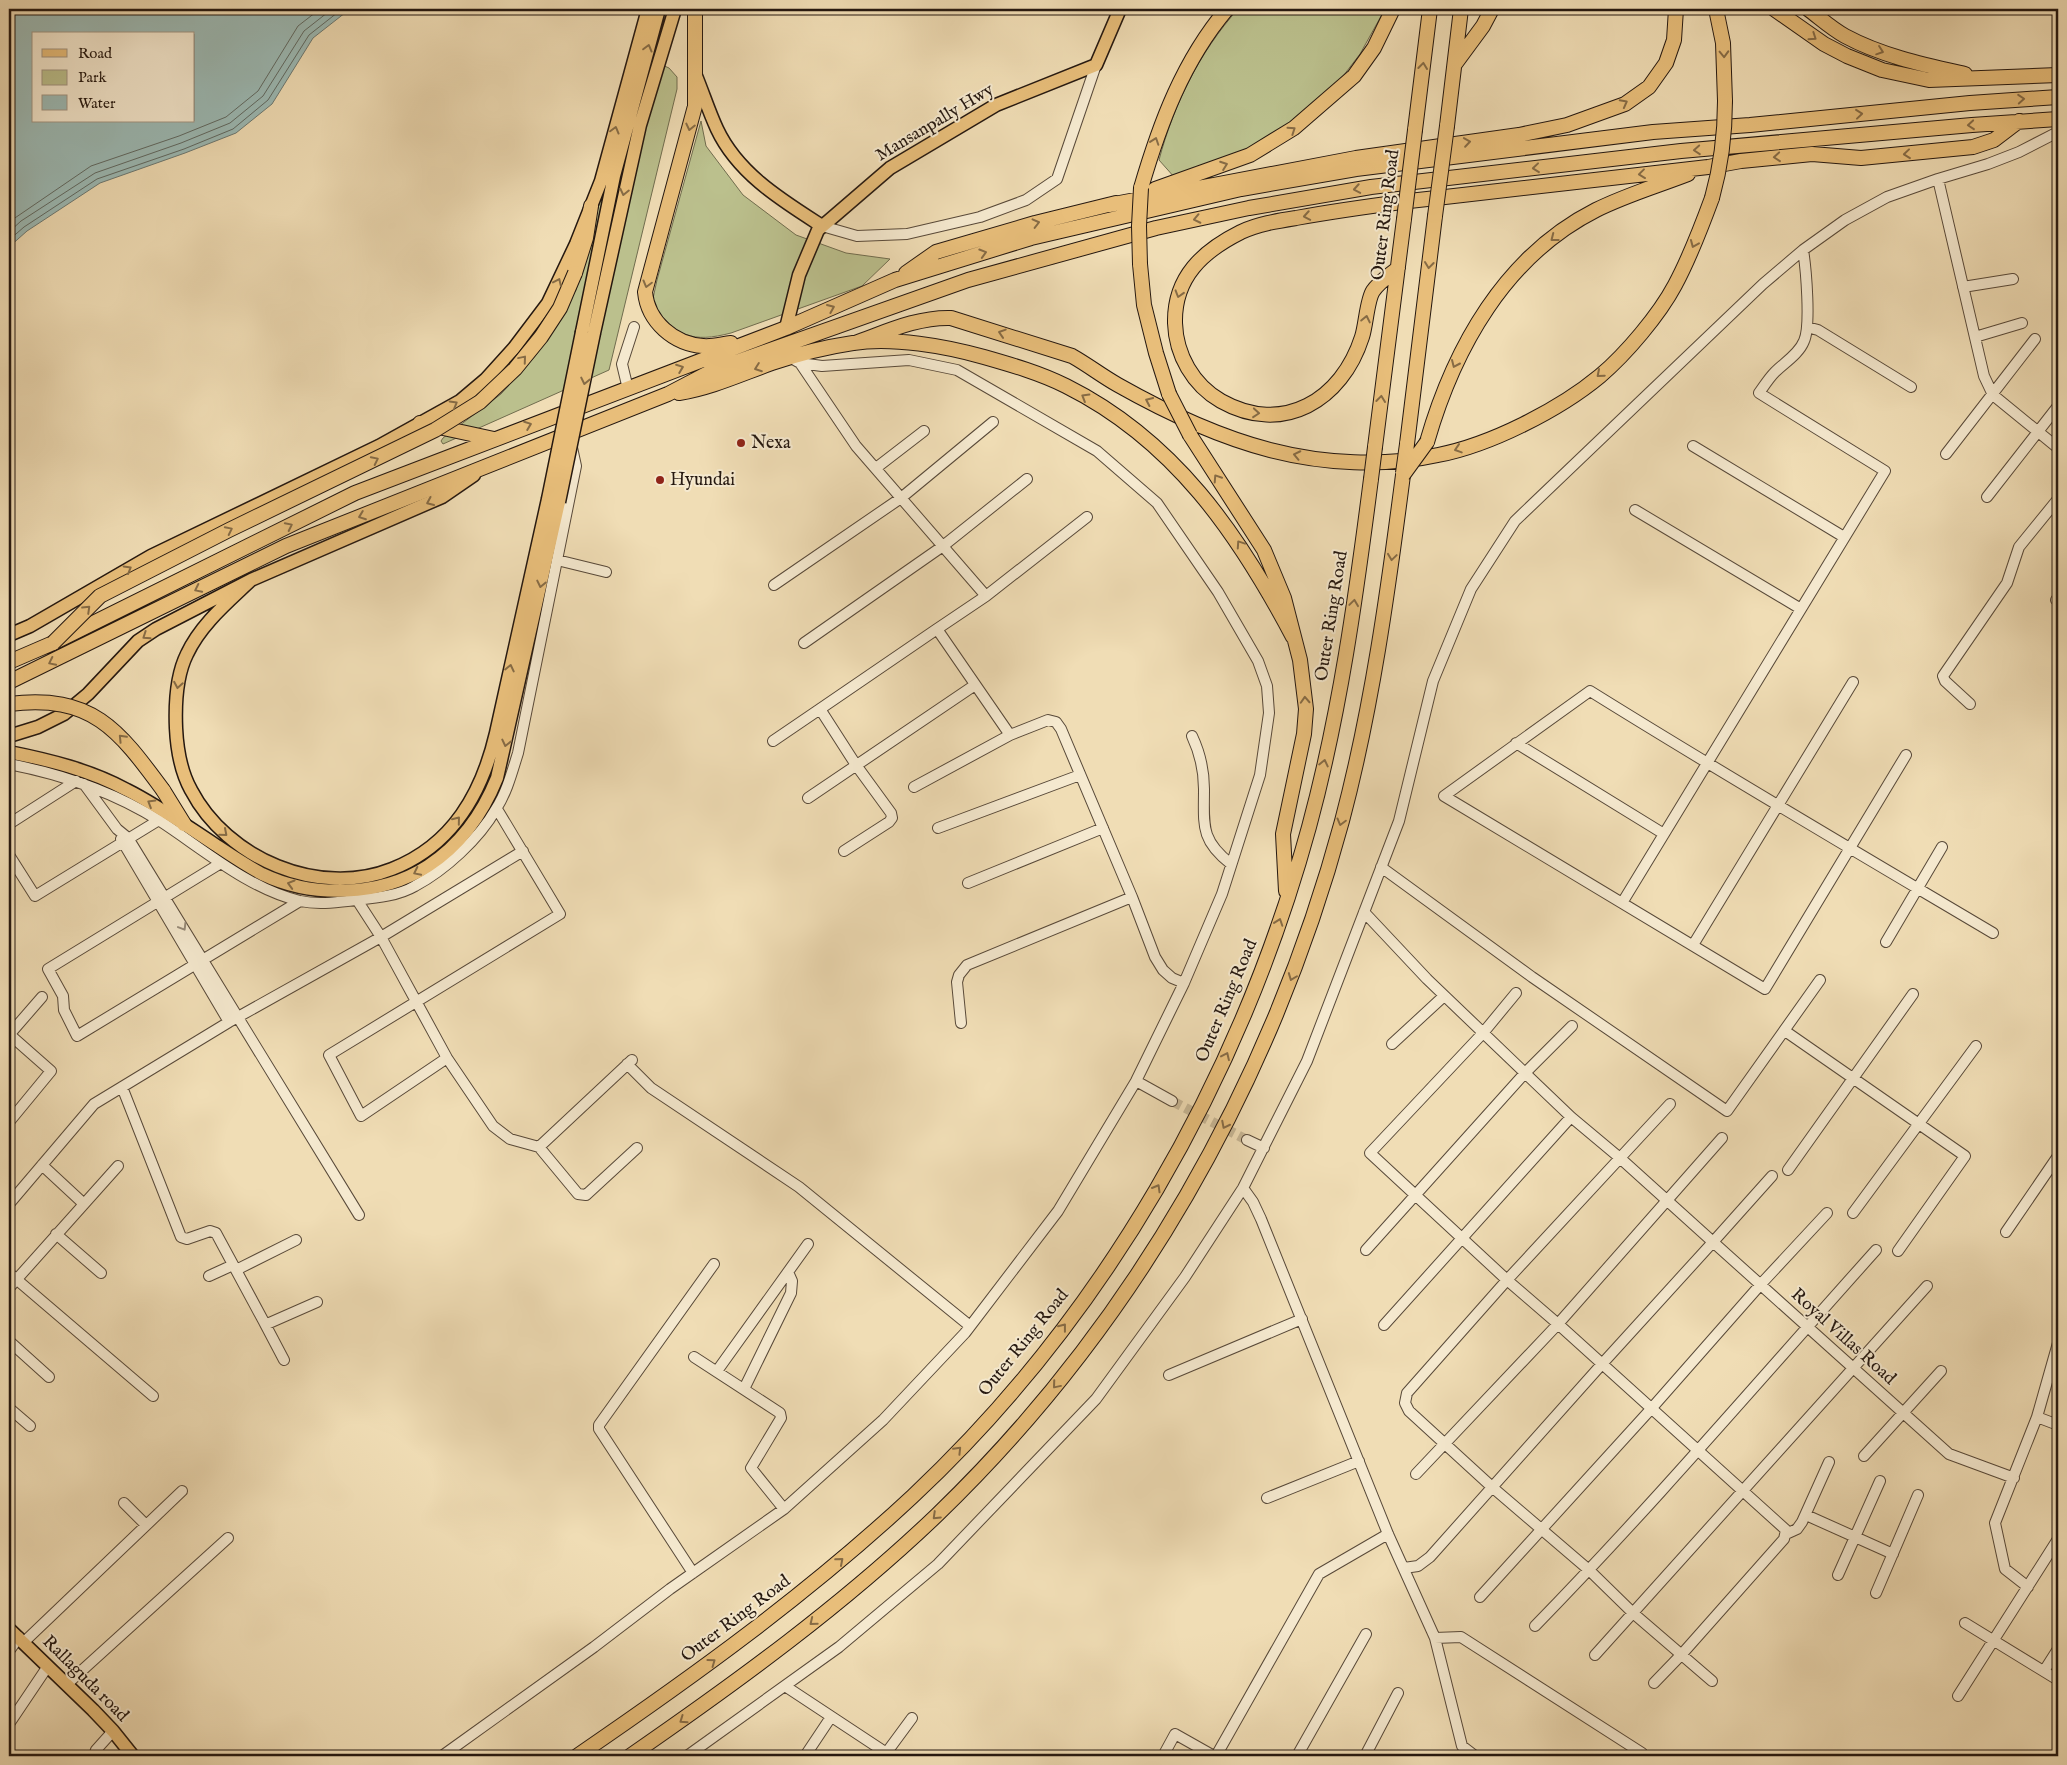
<svg xmlns="http://www.w3.org/2000/svg" width="2067" height="1765" font-family="'IM FELL English',serif">
  <style>
    .green { fill: #bbc08d; stroke: #706c4e }
    .water { fill: #9cbab5; stroke: #6c7973; fill-rule: evenodd }
    .lines { fill: none; stroke-linecap: round; stroke-linejoin: round }
    .shore { stroke: #606962; stroke-width: 1 }
    .minor-tunnel { stroke: #c7b694; stroke-width: 10; stroke-dasharray: 10 5; stroke-linecap: butt }
    .minor-casing { stroke: #584939; stroke-width: 12 }
    .major-casing { stroke: #251810; stroke-width: 15 }
    .highway-casing { stroke: #251810; stroke-width: 16 }
    .minor { stroke: #f5e9cf; stroke-width: 10 }
    .major { stroke: #e8be7a; stroke-width: 12 }
    .highway { stroke: #e8be7a; stroke-width: 14 }
    .major-bridge-casing { stroke: #251810; stroke-width: 15; stroke-linecap: butt }
    .highway-bridge-casing { stroke: #251810; stroke-width: 16; stroke-linecap: butt }
    .major-bridge { stroke: #e8be7a; stroke-width: 12 }
    .highway-bridge { stroke: #e8be7a; stroke-width: 14 }
    .oneway { stroke: #866b45 }
    .oneway2 { stroke: #978b79 }
    .poi-dot { fill: #8f2418; stroke: #f5e9cf; stroke-width: 2 }
    .labels { text-anchor: middle; dominant-baseline: central; stroke-width: 4; stroke-linejoin: round; paint-order: stroke }
    .street-label { font-size: 18px; fill: #251810; stroke: #f5e9cf }
    .poi-label { font-size: 18px; fill: #251810; stroke: #f5e9cf; text-anchor: start }
  </style>
  <rect width="100%" height="100%" fill="#f0ddb5"/>
  <filter id="stains"><feTurbulence type="fractalNoise" baseFrequency=".004" numOctaves="4"/><feColorMatrix values="0 0 0 0 .2 0 0 0 0 .09 0 0 0 0 .02 0 0 0 .5 -.17"/></filter>
  <radialGradient id="worn" r=".72"><stop offset=".6" stop-color="#630" stop-opacity="0"/><stop offset="1" stop-color="#630" stop-opacity=".3"/></radialGradient>
  <path class="green" d="M1238,9H1385L1360,54L1340,80L1320,101L1263,142L1227,160L1175,178L1159,160C1174,104 1199,53 1238,9Z
    M639,55L669,68L677,77V89L609,370L443,444L441,441L443,438L501,394L536,355L576,290Z
    M701,121L706,146L743,195L796,235L846,253L890,259L862,286L731,333C693,343 675,337 652,303L657,280Z"/>
  <path class="water" d="M9,9H350L313,38L272,104L236,133L185,153L100,183L27,231L9,247ZM34,34H194V121H34Z"/>
  <g class="lines">
    <path class="shore" d="M9,222L91,166L179,136L226,117L258,91L298,26L320,9
      M9,232L21,221L95,173L181,143L230,123L263,96L304,31L332,9
      M9,240L24,227L97,179L184,149L233,129L268,100L309,35L342,9"/>
    <path class="minor-tunnel" d="M1172,1101L1247,1140"/>
    <g class="minor-casing">
      <path id="minor" d="M1938,179L1984,376L1993,395L2058,448
        M822,226L857,236L907,234L980,217L1026,200L1057,179L1096,65
        M1963,287L2013,279
        M1807,327L1818,330L1911,387
        M1975,337L2022,323
        M800,363L856,446L986,596L937,629L1010,735L1048,720L1056,722L1061,729L1132,897L1155,957L1163,970L1172,978L1184,983
        M628,389L622,364L634,327
        M1693,446L1844,537
        M1946,454L2035,339
        M876,468L924,431
        M1987,497L2058,406
        M1635,510L1801,609
        M557,560L606,572
        M774,585L901,498L993,422
        M986,596L1087,517
        M2056,600L2058,597
        M804,643L943,546L1027,479
        M1970,704L1945,681L1943,676L2007,583L2019,547L2058,499
        M1192,736C1200,753 1204,770 1204,789C1204,825 1200,840 1231,864
        M773,741L820,709
        M1516,743L1664,834
        M1906,755L1765,989L1444,796L1590,691C1723,774 1858,853 1993,933
        M9,764C61,774 114,792 160,821C203,849 249,889 300,901C319,905 338,902 356,900C375,898 398,896 415,886C445,870 479,839 496,809C507,792 512,772 518,753L576,466L571,443
        M84,784L117,829L128,838L359,1215
        M914,787L1010,735
        M808,798L975,685
        M9,824L76,781
        M938,828L1080,775
        M121,839L229,1022
        M844,851L889,822L892,818L891,813L856,765L820,709L937,629
        M9,855L35,896L159,820
        M221,863L48,969L63,996L64,1010L77,1036L300,901
        M1381,867L1532,977L1727,1111L1820,980
        M968,883L1103,828
        M357,900L381,937L447,1058L493,1126L510,1139L539,1147L632,1060
        M1622,903L1885,471L1759,393C1764,386 1769,378 1775,372C1784,363 1799,354 1804,341C1811,326 1806,268 1803,250
        M1364,912L1427,979L1525,1073L1366,1250
        M1886,942L1942,847
        M1693,945L1853,682
        M1516,993L1483,1033L1370,1153L1507,1280L1558,1324L1786,1530L1784,1539L1682,1654L1654,1683
        M961,1023L957,982L959,975L967,965L1132,897
        M1785,1031L1965,1156L1898,1251
        M9,1034L51,1071L9,1122
        M9,1035L42,997
        M1392,1044L1444,996
        M447,1058L361,1116L329,1055L560,914L497,809
        M627,1064L651,1088L799,1187L970,1326
        M1136,1081L1172,1101
        M122,1087L181,1237L187,1239L210,1231L216,1233L264,1322L267,1324L317,1302
        M1670,1104L1507,1280L1407,1393L1405,1403L1409,1411L1492,1487L1589,1570L1633,1613L1712,1681
        M1247,1140L1264,1148
        M539,1147L578,1194L586,1195L637,1148
        M42,1165L84,1204
        M1788,1170L1913,994
        M1772,1176L1713,1242L1949,1454L2014,1478
        M1243,1188L1253,1202L1261,1219L1388,1534L1435,1638L1462,1746L1475,1756
        M9,1204L94,1104L229,1022L381,937L523,851
        M1853,1213L1976,1046
        M2006,1232L2058,1156
        M56,1234L101,1273
        M236,1270L296,1240
        M9,1273L153,1396
        M209,1276L233,1265
        M9,1288L118,1166
        M264,1322L284,1360
        M1384,1325L1571,1117
        M9,1341L49,1377
        M694,1357L780,1413L781,1418L751,1468L784,1509
        M717,1371L808,1244
        M1169,1375L1302,1319
        M744,1389L791,1293L792,1281L788,1272
        M9,1408L30,1426
        M2037,1417L2058,1425
        M1864,1456L1941,1371
        M1416,1474L1558,1324L1722,1138
        M1267,1498L1359,1461
        M124,1503L146,1525
        M1806,1515L1893,1554
        M1786,1534L1797,1529L1802,1522L1829,1462
        M1404,1568L1418,1566L1430,1557L1602,1364L1713,1242L1620,1158L1571,1117L1525,1073L1572,1026
        M693,1573L599,1429V1425L714,1264
        M1838,1575L1880,1481
        M2028,1587L2005,1569L1995,1523L2037,1417L2058,1343
        M1876,1593L1918,1495
        M1480,1597L1651,1409L1761,1284L1827,1213
        M1965,1623L2058,1680
        M1535,1626C1653,1505 1763,1376 1876,1250
        M1435,1638L1461,1637L1642,1753
        M24,1642L182,1491
        M9,1651L19,1637
        M1595,1655L1927,1286
        M2044,1671L2058,1649
        M67,1684L228,1538
        M785,1686L891,1756
        M1958,1696L2058,1539
        M9,1724L48,1666
        M94,1756L96,1750L113,1731
        M442,1756L594,1647L670,1589L784,1509L883,1420L965,1333L1058,1211L1136,1081L1184,983L1222,894L1260,775L1269,713L1267,686L1258,661L1218,592L1157,503L1097,451L957,370L909,360L822,366L800,363L791,358
        M687,1756L839,1647L938,1564L1096,1399L1185,1277L1243,1188L1307,1061L1399,821L1433,681L1471,589L1515,521L1763,284L1803,250L1845,220L1887,197L1938,179L1988,164L2019,152L2058,132
        M805,1756L831,1717
        M884,1756L912,1718
        M1163,1756L1175,1734L1214,1756
        M1216,1756L1319,1574L1388,1534
        M1297,1756L1366,1634
        M1365,1756L1398,1693"/>
    </g>
    <g class="major-casing">
      <path id="major" d="M696,76C703,93 709,112 717,129C738,174 783,201 822,226
        M786,328L799,275L818,230L890,168L996,105L1096,65L1120,9
        M582,332L614,176L659,9
        M594,333L640,125L675,9
        M251,580C228,602 201,624 187,654C176,676 175,704 176,728C177,749 181,772 191,790C227,859 319,898 392,869C453,845 482,793 496,733L548,499
        M9,635L30,626L151,556L379,446L460,401L486,379L514,348L548,303L576,244L601,181L648,9
        M9,736L38,727L64,714L88,694L138,641L156,629L251,580L442,497L474,475
        M9,752C49,760 90,770 127,790C157,805 185,825 214,844C229,854 245,865 262,874C312,898 380,897 428,866C460,845 483,813 497,778L559,502
        M9,1629L93,1710L113,1731L133,1756"/>
    </g>
    <g class="highway-casing">
      <path id="highway" d="M695,9V106L645,292C648,322 674,344 703,346C712,347 722,344 731,343
        M1716,9L1723,43L1725,101
        M1774,9L1824,44L1847,56L1882,70L1929,80L2058,75
        M1808,9C1820,18 1832,29 1845,36C1882,56 1925,65 1965,74
        M1455,64L1483,26L1492,9
        M1447,126L1461,9
        M1415,130L1430,9
        M1141,188C1160,123 1183,61 1227,9
        M1155,189L1250,155L1294,128L1354,76L1374,48L1393,9
        M1109,205L1356,158L1519,135L1567,125L1625,104L1649,87L1666,63L1674,40L1676,9
        M1140,264L1144,305L1156,353L1169,394
        M1398,268C1390,275 1379,282 1373,291C1367,300 1366,325 1362,337C1342,400 1283,436 1221,401C1193,385 1176,355 1175,323C1174,277 1203,251 1241,232C1258,224 1277,221 1296,218C1334,211 1371,206 1409,201C1509,190 1609,178 1708,167L1741,161L1812,154L1861,158L1973,147L1994,140L2019,121
        M575,273L586,238L591,206
        M906,273L936,252L1035,223L1116,203
        M855,343C886,332 917,317 951,318L1072,356C1088,365 1102,376 1118,385C1164,411 1220,437 1270,450C1324,464 1384,467 1438,455C1490,445 1559,410 1600,376C1626,354 1659,315 1675,285C1690,257 1701,228 1712,198
        M679,393C711,388 741,374 772,363C798,354 826,347 853,343C893,337 945,346 984,357C1012,365 1040,373 1066,386C1174,440 1238,533 1293,637
        M420,423L494,439
        M1190,435L1264,550L1284,598L1300,660L1306,709L1304,734L1283,834L1286,891
        M1427,442C1454,348 1505,256 1596,210C1626,195 1657,186 1688,174
        M1407,444L1435,216
        M1375,447L1404,219
        M9,662L53,643L355,493L786,328L895,280L1031,238L1241,189L1356,169L1653,132L1750,125L1970,103L2058,97
        M9,682L286,546L668,394L714,370L968,280L1156,228L1249,208L1371,187L1681,151L1972,125L2058,119
        M163,790L184,824
        M577,1756C694,1676 809,1593 913,1496C1104,1317 1240,1079 1309,827C1340,713 1356,596 1371,479
        M630,1756C737,1682 843,1605 937,1515C1133,1326 1271,1084 1342,821C1372,708 1388,591 1403,475"/>
    </g>
    <use href="#minor" class="minor"/>
    <use href="#major" class="major"/>
    <use href="#highway" class="highway"/>
    <g class="major-bridge-casing">
      <path id="major-bridge" d="M548,499L582,332
        M559,502L594,333"/>
    </g>
    <g class="highway-bridge-casing">
      <path id="highway-bridge" d="M1712,198C1721,166 1725,134 1725,101
        M1435,216L1447,126
        M1404,219L1415,130
        M1140,264L1139,226L1141,188
        M1169,394L1190,435
        M1403,473L1407,444
        M1403,475L1427,442
        M1371,479L1375,447
        M53,643L100,596L229,530L435,430L480,402L515,369L541,337L560,308L575,273
        M9,704C92,694 118,729 163,790"/>
    </g>
    <use href="#major-bridge" class="major-bridge"/>
    <use href="#highway-bridge" class="highway-bridge"/>
  </g>
  <defs><path id="oneway-chevron" d="M-2-3.5L2.5 0L-2 3.5" fill="none" stroke-width="1.6" stroke-linecap="round" stroke-linejoin="round" transform="scale(1.25)"/></defs>
  <g class="oneway">
    <use href="#oneway-chevron" transform="translate(1813 37) rotate(34)"/>
    <use href="#oneway-chevron" transform="translate(648 48) rotate(-75)"/>
    <use href="#oneway-chevron" transform="translate(1880 51) rotate(19)"/>
    <use href="#oneway-chevron" transform="translate(1724 54) rotate(88)"/>
    <use href="#oneway-chevron" transform="translate(1423 66) rotate(-83)"/>
    <use href="#oneway-chevron" transform="translate(2021 99) rotate(-4)"/>
    <use href="#oneway-chevron" transform="translate(1624 103) rotate(-28)"/>
    <use href="#oneway-chevron" transform="translate(1859 114) rotate(-6)"/>
    <use href="#oneway-chevron" transform="translate(1971 125) rotate(175)"/>
    <use href="#oneway-chevron" transform="translate(690 127) rotate(103)"/>
    <use href="#oneway-chevron" transform="translate(615 130) rotate(-75)"/>
    <use href="#oneway-chevron" transform="translate(1292 130) rotate(-34)"/>
    <use href="#oneway-chevron" transform="translate(1155 141) rotate(-71)"/>
    <use href="#oneway-chevron" transform="translate(1467 142) rotate(-8)"/>
    <use href="#oneway-chevron" transform="translate(1697 150) rotate(176)"/>
    <use href="#oneway-chevron" transform="translate(1907 154) rotate(174)"/>
    <use href="#oneway-chevron" transform="translate(1777 157) rotate(175)"/>
    <use href="#oneway-chevron" transform="translate(1224 165) rotate(-20)"/>
    <use href="#oneway-chevron" transform="translate(1536 168) rotate(174)"/>
    <use href="#oneway-chevron" transform="translate(1642 174) rotate(173)"/>
    <use href="#oneway-chevron" transform="translate(1357 189) rotate(170)"/>
    <use href="#oneway-chevron" transform="translate(624 192) rotate(103)"/>
    <use href="#oneway-chevron" transform="translate(1307 216) rotate(170)"/>
    <use href="#oneway-chevron" transform="translate(1197 219) rotate(168)"/>
    <use href="#oneway-chevron" transform="translate(1036 223) rotate(-14)"/>
    <use href="#oneway-chevron" transform="translate(1554 238) rotate(142)"/>
    <use href="#oneway-chevron" transform="translate(1694 244) rotate(113)"/>
    <use href="#oneway-chevron" transform="translate(983 253) rotate(-17)"/>
    <use href="#oneway-chevron" transform="translate(1429 265) rotate(97)"/>
    <use href="#oneway-chevron" transform="translate(558 282) rotate(-65)"/>
    <use href="#oneway-chevron" transform="translate(647 284) rotate(105)"/>
    <use href="#oneway-chevron" transform="translate(1179 294) rotate(107)"/>
    <use href="#oneway-chevron" transform="translate(831 308) rotate(-23)"/>
    <use href="#oneway-chevron" transform="translate(1366 319) rotate(-78)"/>
    <use href="#oneway-chevron" transform="translate(1002 333) rotate(-162)"/>
    <use href="#oneway-chevron" transform="translate(523 359) rotate(-50)"/>
    <use href="#oneway-chevron" transform="translate(1455 364) rotate(114)"/>
    <use href="#oneway-chevron" transform="translate(680 368) rotate(-21)"/>
    <use href="#oneway-chevron" transform="translate(758 368) rotate(160)"/>
    <use href="#oneway-chevron" transform="translate(1600 374) rotate(139)"/>
    <use href="#oneway-chevron" transform="translate(585 381) rotate(102)"/>
    <use href="#oneway-chevron" transform="translate(1085 397) rotate(-149)"/>
    <use href="#oneway-chevron" transform="translate(1381 399) rotate(-83)"/>
    <use href="#oneway-chevron" transform="translate(1149 401) rotate(-155)"/>
    <use href="#oneway-chevron" transform="translate(454 404) rotate(-30)"/>
    <use href="#oneway-chevron" transform="translate(1256 413) rotate(5)"/>
    <use href="#oneway-chevron" transform="translate(528 425) rotate(-21)"/>
    <use href="#oneway-chevron" transform="translate(1458 449) rotate(162)"/>
    <use href="#oneway-chevron" transform="translate(1297 455) rotate(-168)"/>
    <use href="#oneway-chevron" transform="translate(375 460) rotate(-26)"/>
    <use href="#oneway-chevron" transform="translate(1217 478) rotate(-123)"/>
    <use href="#oneway-chevron" transform="translate(430 502) rotate(156)"/>
    <use href="#oneway-chevron" transform="translate(362 516) rotate(159)"/>
    <use href="#oneway-chevron" transform="translate(289 526) rotate(-26)"/>
    <use href="#oneway-chevron" transform="translate(229 530) rotate(-26)"/>
    <use href="#oneway-chevron" transform="translate(1240 544) rotate(-124)"/>
    <use href="#oneway-chevron" transform="translate(1392 557) rotate(98)"/>
    <use href="#oneway-chevron" transform="translate(128 569) rotate(-30)"/>
    <use href="#oneway-chevron" transform="translate(541 584) rotate(102)"/>
    <use href="#oneway-chevron" transform="translate(198 589) rotate(154)"/>
    <use href="#oneway-chevron" transform="translate(1354 603) rotate(-82)"/>
    <use href="#oneway-chevron" transform="translate(87 609) rotate(-44)"/>
    <use href="#oneway-chevron" transform="translate(146 636) rotate(146)"/>
    <use href="#oneway-chevron" transform="translate(52 662) rotate(154)"/>
    <use href="#oneway-chevron" transform="translate(510 668) rotate(-77)"/>
    <use href="#oneway-chevron" transform="translate(178 685) rotate(100)"/>
    <use href="#oneway-chevron" transform="translate(1305 700) rotate(-93)"/>
    <use href="#oneway-chevron" transform="translate(122 738) rotate(-134)"/>
    <use href="#oneway-chevron" transform="translate(506 743) rotate(103)"/>
    <use href="#oneway-chevron" transform="translate(1324 763) rotate(-77)"/>
    <use href="#oneway-chevron" transform="translate(151 803) rotate(-149)"/>
    <use href="#oneway-chevron" transform="translate(457 820) rotate(-51)"/>
    <use href="#oneway-chevron" transform="translate(1341 822) rotate(105)"/>
    <use href="#oneway-chevron" transform="translate(224 833) rotate(41)"/>
    <use href="#oneway-chevron" transform="translate(417 872) rotate(154)"/>
    <use href="#oneway-chevron" transform="translate(291 884) rotate(-164)"/>
    <use href="#oneway-chevron" transform="translate(1279 922) rotate(-71)"/>
    <use href="#oneway-chevron" transform="translate(1292 977) rotate(111)"/>
    <use href="#oneway-chevron" transform="translate(1226 1056) rotate(-65)"/>
    <use href="#oneway-chevron" transform="translate(1225 1125) rotate(117)"/>
    <use href="#oneway-chevron" transform="translate(1157 1188) rotate(-60)"/>
    <use href="#oneway-chevron" transform="translate(1063 1327) rotate(-52)"/>
    <use href="#oneway-chevron" transform="translate(1056 1385) rotate(130)"/>
    <use href="#oneway-chevron" transform="translate(958 1450) rotate(-46)"/>
    <use href="#oneway-chevron" transform="translate(936 1516) rotate(136)"/>
    <use href="#oneway-chevron" transform="translate(840 1561) rotate(-41)"/>
    <use href="#oneway-chevron" transform="translate(813 1622) rotate(141)"/>
    <use href="#oneway-chevron" transform="translate(712 1662) rotate(-36)"/>
    <use href="#oneway-chevron" transform="translate(683 1720) rotate(145)"/>
  </g>
  <use class="oneway2" href="#oneway-chevron" transform="translate(183 927) rotate(59)"/>
  <g class="poi-dot">
    <circle cx="741" cy="443" r="5"/>
    <circle cx="660" cy="480" r="5"/>
  </g>
  <g class="labels">
    <g class="street-label">
      <text transform="translate(935 123) rotate(-31)">Mansanpally Hwy</text>
      <text transform="translate(1386 215) rotate(-83)">Outer Ring Road</text>
      <text transform="translate(1332 616) rotate(-81)">Outer Ring Road</text>
      <text transform="translate(1227 1001) rotate(-67)">Outer Ring Road</text>
      <text transform="translate(1843 1337) rotate(42)">Royal Villas Road</text>
      <text transform="translate(1024 1343) rotate(-51)">Outer Ring Road</text>
      <text transform="translate(736 1619) rotate(-37)">Outer Ring Road</text>
      <text transform="translate(85 1679) rotate(45)">Rallaguda road</text>
    </g>
    <g class="poi-label">
      <text x="751" y="443">Nexa</text>
      <text x="670" y="480">Hyundai</text>
    </g>
  </g>
  <rect width="2067" height="1765" fill="none" stroke="#f0ddb5" stroke-width="30"/>
  <rect x="10" y="10" width="2047" height="1745" fill="none" stroke="#251810" stroke-width="2.5"/>
  <rect x="15" y="15" width="2037" height="1735" fill="none" stroke="#251810"/>
  <rect x="32" y="32" width="162" height="90" fill="#f5e9cf" stroke="#a29583"/>
  <rect x="42" y="49" width="25" height="8" fill="#e8be7a" stroke="#a29583"/>
  <text x="78" y="58" font-size="15" fill="#251810">Road</text>
  <rect x="42" y="70" width="25" height="15" fill="#bbc08d" stroke="#a29583"/>
  <text x="78" y="82" font-size="15" fill="#251810">Park</text>
  <rect x="42" y="95" width="25" height="15" fill="#9cbab5" stroke="#a29583"/>
  <text x="78" y="108" font-size="15" fill="#251810">Water</text>
  <rect width="100%" height="100%" filter="url(#stains)"/>
  <rect width="100%" height="100%" fill="url(#worn)"/>
</svg>
